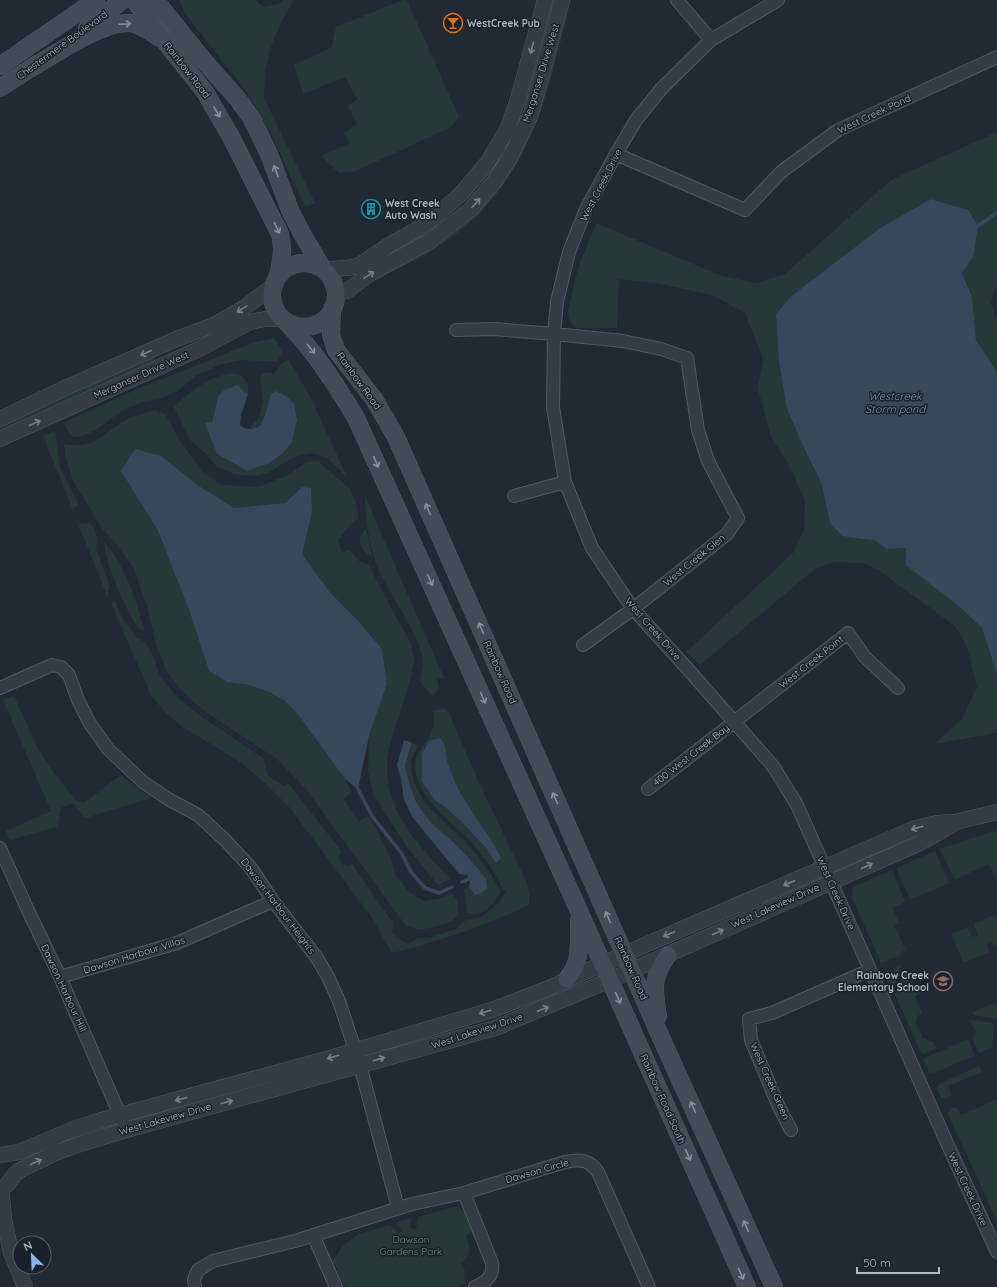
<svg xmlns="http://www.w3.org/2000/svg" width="997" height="1287" font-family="Quicksand,sans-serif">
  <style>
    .green { fill: #263837 }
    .water { fill: #38485c }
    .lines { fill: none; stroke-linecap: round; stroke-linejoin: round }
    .stream { stroke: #38485c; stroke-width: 3.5 }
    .minor-casing { stroke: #525a63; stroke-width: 14 }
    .tertiary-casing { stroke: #525a63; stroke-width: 16 }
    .secondary-casing { stroke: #525a63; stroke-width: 18 }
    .minor { stroke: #353c45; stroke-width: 12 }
    .tertiary { stroke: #353c45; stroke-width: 15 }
    .secondary { stroke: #434b58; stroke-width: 17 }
    .oneway { stroke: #89919d }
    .oneway2 { stroke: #78808a }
    .labels { text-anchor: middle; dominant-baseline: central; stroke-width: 3; stroke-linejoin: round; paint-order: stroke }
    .poi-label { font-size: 10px; font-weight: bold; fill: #afb7c2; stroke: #1a212a; text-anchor: start }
    .street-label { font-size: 10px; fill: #afb7c2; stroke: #1a212a }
    .park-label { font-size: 10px; fill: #699071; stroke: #1a212a }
    .water-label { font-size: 11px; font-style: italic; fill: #7a8ea8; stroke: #1a212a }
  </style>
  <rect width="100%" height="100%" fill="#212a34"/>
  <path class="green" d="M179,0H256L259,4L265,7L278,4L283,0H294L282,20L272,44L265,71L264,98L315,203L306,207L302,201L270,132L244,88L185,14Z
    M403,0H407L459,117L451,127L356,171L339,173L321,156L350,143L343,133L357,124L348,106L357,99L345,77L303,94L294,65L332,47L336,27Z
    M568,0H571C546,99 530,189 436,248C415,262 392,271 369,282L385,272L415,258L441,242L458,228L483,205L503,180Z
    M997,132V284L991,302L997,323V372L976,340L972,297L962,273L973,257L968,210L931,199L880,228L790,297L776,314L787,409L805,450L821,482L830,523L842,536L876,541L886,549L907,548L962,609L982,628L997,674V733L934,744L962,719L977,687L966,644L955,626L878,570L863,563L835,562L815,569L700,665L686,652L793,553L804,529L805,500L789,465L771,437L758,389L763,359L745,313L712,295L656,283L619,279L617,328H577L572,324L569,319L568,310L578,268L596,223L722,276L756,283L785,274L891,180Z
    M274,338L283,352L277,362L242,360L219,365L195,376L179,390L161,399L145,401L123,410L94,431L81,437H74L69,433L63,423L137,389L255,342Z
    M153,356L155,360L31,416L0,432V427Z
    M288,359L311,398L348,479L327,458L312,453L293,457L268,473L252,476L234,474L216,466L206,454L190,440L174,407C187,394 208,377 228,374C232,373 237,374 241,375L248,384V394L244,392L218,397L212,422L205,423L217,454L247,471L266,413L260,426L254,429L250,427L259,418L263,401L260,376L266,372L274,374L279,366Z
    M155,410L166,415L177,436L202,472L222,485L259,487L290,474L306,462L318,461L350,489L357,506L359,518L351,524L338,540L342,552L349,550L359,561L369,565C376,579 384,594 391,608C399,622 412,642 414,657C415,670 403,703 399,716C394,731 387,750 387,766C386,814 420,846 450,879L438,885L407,847L373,794L368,771L369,736L387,684L382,649L361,624L329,591L302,554L312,513L302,487L285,503L234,508L196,484L121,471L158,531L189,610L209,671L227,682L249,685L269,692L285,701L297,713L345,779L352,792L343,799L359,821L368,816L376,828L391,859L395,874L410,893L424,901L442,898L451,893L457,899L459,914L452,921L438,926L420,930L406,926L306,789L278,760L203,710L181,690L167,672L156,644L147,607L134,569L114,541L103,530L72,479L65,455L64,444C96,450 103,432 128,419C136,415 146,413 155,410Z
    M55,431L60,467L79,505L73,508L74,514L79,524L90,523L95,530L97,540L96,548L110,587L107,596L43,436Z
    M365,496L444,678L437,679L439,690L432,696L420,682C421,677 422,672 423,667C425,641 391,598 380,573C369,550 366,522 365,496Z
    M366,529L372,556C360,552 355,538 366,529Z
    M104,542C118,557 129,581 136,601C139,610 140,619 144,628L143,631C132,626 114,580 110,569C107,560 105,551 104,542Z
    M115,600L122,618L137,638L145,642L153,656L160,676L176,696L199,715L264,759L267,775L284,786L289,784L342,852L338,857L342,864L348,866L352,864L393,923L392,933L398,939L408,944L418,938H429L456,929L466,920L482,917L497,904L507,890L503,891C495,872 483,855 469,840C450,820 415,796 415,765C415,753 433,736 434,723C434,720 434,715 433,711L445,708L450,715L475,774L526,881L529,892V905C485,926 439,941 392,953L372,918L290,808L264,782L240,762L180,725L164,711L152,697L111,604Z
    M14,696L37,747L50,767L62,783L77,801L85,802L121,775L151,798L86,818L72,803L61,808L57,827L10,840L6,831L51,811L3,700Z
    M412,743L418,746L410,762L414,783L427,806L465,841L490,872L501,892C494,903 482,919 467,913L464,889L469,887L475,895L481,893L449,838L431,823L416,802L409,783L405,765Z
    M997,830V881L988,864L955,880L940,849Z
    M935,851L949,883L910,900L896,868Z
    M892,870L905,902L893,908L899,923L894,925L906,950L900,953V955L881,963L853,900L852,892L853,887Z
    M997,914V948L992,941L987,944L989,952L964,963L951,934L967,927L972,937L978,935L974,924Z
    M901,965L893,990L885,973Z
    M905,969L913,986L918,984L922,992L915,996L922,1012L917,1017L916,1023L923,1038L933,1042L937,1048L922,1055L895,995Z
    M997,1002V1019L974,1015L973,1012Z
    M970,1020L994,1023L992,1048L979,1053L972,1038L977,1034Z
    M968,1039L975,1055L934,1073L929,1072L923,1059Z
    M979,1066L982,1072L948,1086L952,1095L946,1099L941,1098L936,1088L939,1084Z
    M997,1099V1221L948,1114L951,1108L957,1107L961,1115Z
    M454,1207H457L462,1210H464L473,1231L466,1235C471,1248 473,1256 460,1263L465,1271L464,1278L466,1283L456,1287H345L333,1261L343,1246L358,1234L390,1225L398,1233L402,1230L395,1223L411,1218L410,1228L416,1229L418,1217Z"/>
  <path class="water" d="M931,199L968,210L978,226L973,257L962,273L972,297L976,340L997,372V674L982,628L962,609L906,565V548L886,549L876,541L842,536L830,523L821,482L805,450L787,409L779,361L776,314L790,297L880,228Z
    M238,385L244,392L248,394L241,415L240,426C248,430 252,430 260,426L266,413L271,394L275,391L286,396L294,404L297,420L292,442L282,454L269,463L247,471L217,454L205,423L212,422L218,397L224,390Z
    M135,449L161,456L196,484L234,508L285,503L302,487L311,488L312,513L302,554L329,591L361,624L382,649L387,684L369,736L358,789L345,779L297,713L285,701L269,692L249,685L227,682L209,671L189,610L158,531L121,471Z
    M440,738L445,746L447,762L458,789L475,816L490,838L501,858L496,863L486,848L463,823L446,808L435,800L422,782V754L429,741Z
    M404,740L412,743L405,765L409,783L416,802L431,823L449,838L468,857L486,879L487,889L481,893L475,895L469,887L470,882L467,875L459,874L413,818L404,800L401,778L397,765Z"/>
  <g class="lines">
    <path class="stream" d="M978,226L997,213
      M358,789L372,816L402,854L411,872L425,888L439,893L452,887
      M462,882L469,879"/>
    <g class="minor-casing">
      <path id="minor" d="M677,0L711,40
        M778,0L711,40L662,88L636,120L616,154L586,209L569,252L557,302L554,334L553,407L565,482L592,548L633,609L686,667L773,766L797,805L946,1141L997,1252
        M616,154L745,210L781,172L838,130L997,57
        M456,330L494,329L554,334L623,341L661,349L687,358L698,430L708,461L738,518L727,534L633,609L583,645
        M514,496L565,482
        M0,688L52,665L61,667L69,675L78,700L89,722L108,749L143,782L168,799L198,815L225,840L251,868L273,901L317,958L328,977L339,1001L360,1065L398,1208
        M648,789L848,633L865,657L898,688
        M0,848L26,906L60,977L123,1122
        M60,977L177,943L273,901
        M791,1130L779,1107L751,1040L749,1019L772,1013L870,970
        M464,1193L492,1263C494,1276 486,1282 475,1287
        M313,1235L336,1287
        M195,1287L194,1279L198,1270L213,1261L295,1241L412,1204L464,1193L565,1162C579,1159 589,1159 598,1172L649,1287"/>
    </g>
    <g class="tertiary-casing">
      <path id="tertiary" d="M324,270L354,267L361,264L391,244L418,229L432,219L461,194L488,162L508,128L518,99L545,0
        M336,293L347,291L368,275L430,241L471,209L494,182L511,156L531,114L562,0
        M0,419L65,388L174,340L216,324L244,308L273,286
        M0,439L201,348L250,322L265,319H284
        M0,1155L19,1152L76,1128L98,1121L334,1057L492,1010L549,988L636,949L913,829L937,823L955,822L997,812
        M7,1185L15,1174L22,1169L53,1154L80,1144L126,1130L495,1028L610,980L920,843L953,824
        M2,1196L4,1220L11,1252L25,1287"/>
    </g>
    <g class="secondary-casing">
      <path id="secondary" d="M134,0L166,43L205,92L231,137L280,234C284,249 281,261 278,276
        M155,0L204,61L237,98L252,119L269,154L290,210L301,232L323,269
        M87,28L123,0
        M0,66L96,0
        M28,70C53,56 99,23 128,23C139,23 149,31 158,37
        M0,88L37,64
        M272 295a32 32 0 1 1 64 0a32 32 0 1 1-64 0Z
        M332,309L331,335L336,350L374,399L396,437L663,1042L774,1287
        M285,321C314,350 335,383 356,418L570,891L747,1287
        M567,979C582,962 579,940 579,920
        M658,1016C654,990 651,978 668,955"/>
    </g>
    <use href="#minor" class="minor"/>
    <use href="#tertiary" class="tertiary"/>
    <use href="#secondary" class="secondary"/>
  </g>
  <defs><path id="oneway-shaft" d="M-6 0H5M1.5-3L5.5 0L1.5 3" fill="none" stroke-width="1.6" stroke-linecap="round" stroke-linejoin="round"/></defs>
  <g class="oneway">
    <use href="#oneway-shaft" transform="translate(125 24) rotate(-3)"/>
    <use href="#oneway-shaft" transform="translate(217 112) rotate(60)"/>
    <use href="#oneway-shaft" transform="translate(276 171) rotate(-111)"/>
    <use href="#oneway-shaft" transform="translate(277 228) rotate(64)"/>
    <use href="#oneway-shaft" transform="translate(311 349) rotate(51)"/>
    <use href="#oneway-shaft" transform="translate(376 462) rotate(67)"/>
    <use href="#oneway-shaft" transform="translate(428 509) rotate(-114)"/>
    <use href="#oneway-shaft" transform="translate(430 580) rotate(66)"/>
    <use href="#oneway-shaft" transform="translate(481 628) rotate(-114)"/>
    <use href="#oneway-shaft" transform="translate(483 698) rotate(66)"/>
    <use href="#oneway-shaft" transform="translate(555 798) rotate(-114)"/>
    <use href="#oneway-shaft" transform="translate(608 917) rotate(-114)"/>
    <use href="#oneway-shaft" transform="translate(618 998) rotate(66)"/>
    <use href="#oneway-shaft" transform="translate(693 1107) rotate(-114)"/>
    <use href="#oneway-shaft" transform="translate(688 1155) rotate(66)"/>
    <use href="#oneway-shaft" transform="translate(746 1226) rotate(-114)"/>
    <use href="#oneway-shaft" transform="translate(741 1274) rotate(66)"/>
  </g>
  <g class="oneway2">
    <use href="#oneway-shaft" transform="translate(532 48) rotate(105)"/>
    <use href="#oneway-shaft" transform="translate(476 203) rotate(-49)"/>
    <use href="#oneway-shaft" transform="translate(369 275) rotate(-32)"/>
    <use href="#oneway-shaft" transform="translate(242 309) rotate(148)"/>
    <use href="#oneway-shaft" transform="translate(146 353) rotate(156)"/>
    <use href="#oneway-shaft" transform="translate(35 423) rotate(-25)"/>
    <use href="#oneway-shaft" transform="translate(917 828) rotate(164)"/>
    <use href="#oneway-shaft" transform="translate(867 866) rotate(-24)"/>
    <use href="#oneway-shaft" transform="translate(789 883) rotate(157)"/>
    <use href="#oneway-shaft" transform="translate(718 932) rotate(-24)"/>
    <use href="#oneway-shaft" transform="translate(669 934) rotate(157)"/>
    <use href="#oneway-shaft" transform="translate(543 1009) rotate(-22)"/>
    <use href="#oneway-shaft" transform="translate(485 1012) rotate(163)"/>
    <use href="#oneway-shaft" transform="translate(333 1057) rotate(164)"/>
    <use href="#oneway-shaft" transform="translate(379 1059) rotate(-16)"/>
    <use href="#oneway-shaft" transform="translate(181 1099) rotate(165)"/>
    <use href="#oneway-shaft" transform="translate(227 1102) rotate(-15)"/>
    <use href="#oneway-shaft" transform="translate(36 1162) rotate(-24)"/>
  </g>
  <defs>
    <g id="bar-ring" transform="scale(1)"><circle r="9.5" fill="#1a212a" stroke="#e8710a" stroke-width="1.5"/><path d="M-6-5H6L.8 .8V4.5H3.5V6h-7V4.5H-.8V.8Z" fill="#e8710a"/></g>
    <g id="building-ring" transform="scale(1)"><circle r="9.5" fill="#1a212a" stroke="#0f9aa8" stroke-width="1.5"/><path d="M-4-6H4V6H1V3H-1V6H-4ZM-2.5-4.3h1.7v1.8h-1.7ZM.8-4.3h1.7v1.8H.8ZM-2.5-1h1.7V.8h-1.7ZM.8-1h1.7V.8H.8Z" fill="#0f9aa8"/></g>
    <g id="school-ring" transform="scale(1)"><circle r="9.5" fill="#1a212a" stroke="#8d6e63" stroke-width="1.5"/><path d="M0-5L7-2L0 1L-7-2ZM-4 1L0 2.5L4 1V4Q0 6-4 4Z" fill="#8d6e63"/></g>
  </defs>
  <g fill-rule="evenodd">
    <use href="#bar-ring" x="453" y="23"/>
    <use href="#building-ring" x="371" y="209"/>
    <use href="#school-ring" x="943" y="981"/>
  </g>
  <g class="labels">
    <g class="poi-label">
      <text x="467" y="23">WestCreek Pub</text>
      <text x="385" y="203">West Creek<tspan x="385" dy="12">Auto Wash</tspan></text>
      <text x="929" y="975" text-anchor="end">Rainbow Creek<tspan x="929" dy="12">Elementary School</tspan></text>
    </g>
    <g class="street-label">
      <text transform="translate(62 45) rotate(-36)">Chestermere Boulevard</text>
      <text transform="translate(187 70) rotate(52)">Rainbow Road</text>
      <text transform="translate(541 73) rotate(-73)">Merganser Drive West</text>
      <text transform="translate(874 114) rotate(-25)">West Creek Pond</text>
      <text transform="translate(601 185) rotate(-63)">West Creek Drive</text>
      <text transform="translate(141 375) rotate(-24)">Merganser Drive West</text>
      <text transform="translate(359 381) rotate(54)">Rainbow Road</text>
      <text transform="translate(694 560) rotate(-39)">West Creek Glen</text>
      <text transform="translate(653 629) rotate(49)">West Creek Drive</text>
      <text transform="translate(811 662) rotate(-38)">West Creek Point</text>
      <text transform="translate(500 672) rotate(66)">Rainbow Road</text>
      <text transform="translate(691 755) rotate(-38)">400 West Creek Bay</text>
      <text transform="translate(836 893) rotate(66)">West Creek Drive</text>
      <text transform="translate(278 906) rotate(53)">Dawson Harbour Heights</text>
      <text transform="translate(775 906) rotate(-24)">West Lakeview Drive</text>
      <text transform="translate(134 955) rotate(-17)">Dawson Harbour Villas</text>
      <text transform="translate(631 968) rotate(66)">Rainbow Road</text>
      <text transform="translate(64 988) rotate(65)">Dawson Harbour Hill</text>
      <text transform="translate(477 1031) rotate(-18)">West Lakeview Drive</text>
      <text transform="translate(770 1081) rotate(66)">West Creek Green</text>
      <text transform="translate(663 1099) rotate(66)">Rainbow Road South</text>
      <text transform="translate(165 1119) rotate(-16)">West Lakeview Drive</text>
      <text transform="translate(537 1171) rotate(-16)">Dawson Circle</text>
      <text transform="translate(968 1189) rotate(65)">West Creek Drive</text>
    </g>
    <g class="park-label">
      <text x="411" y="1239">Dawson<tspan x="411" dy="12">Gardens Park</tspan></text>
    </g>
    <g class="water-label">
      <text x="895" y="396">Westcreek<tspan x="895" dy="13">Storm pond</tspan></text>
    </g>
  </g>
  <g transform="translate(32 1255) rotate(336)"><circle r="19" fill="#1a212a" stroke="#565d67"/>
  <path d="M0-3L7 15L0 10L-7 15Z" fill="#89b3ed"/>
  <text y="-6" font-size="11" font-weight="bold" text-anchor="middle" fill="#afb7c2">N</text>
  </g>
  <path d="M857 1267v6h82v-6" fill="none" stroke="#afb7c2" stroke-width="2"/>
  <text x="863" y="1267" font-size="12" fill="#afb7c2" stroke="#1a212a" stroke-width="3" paint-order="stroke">50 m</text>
</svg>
